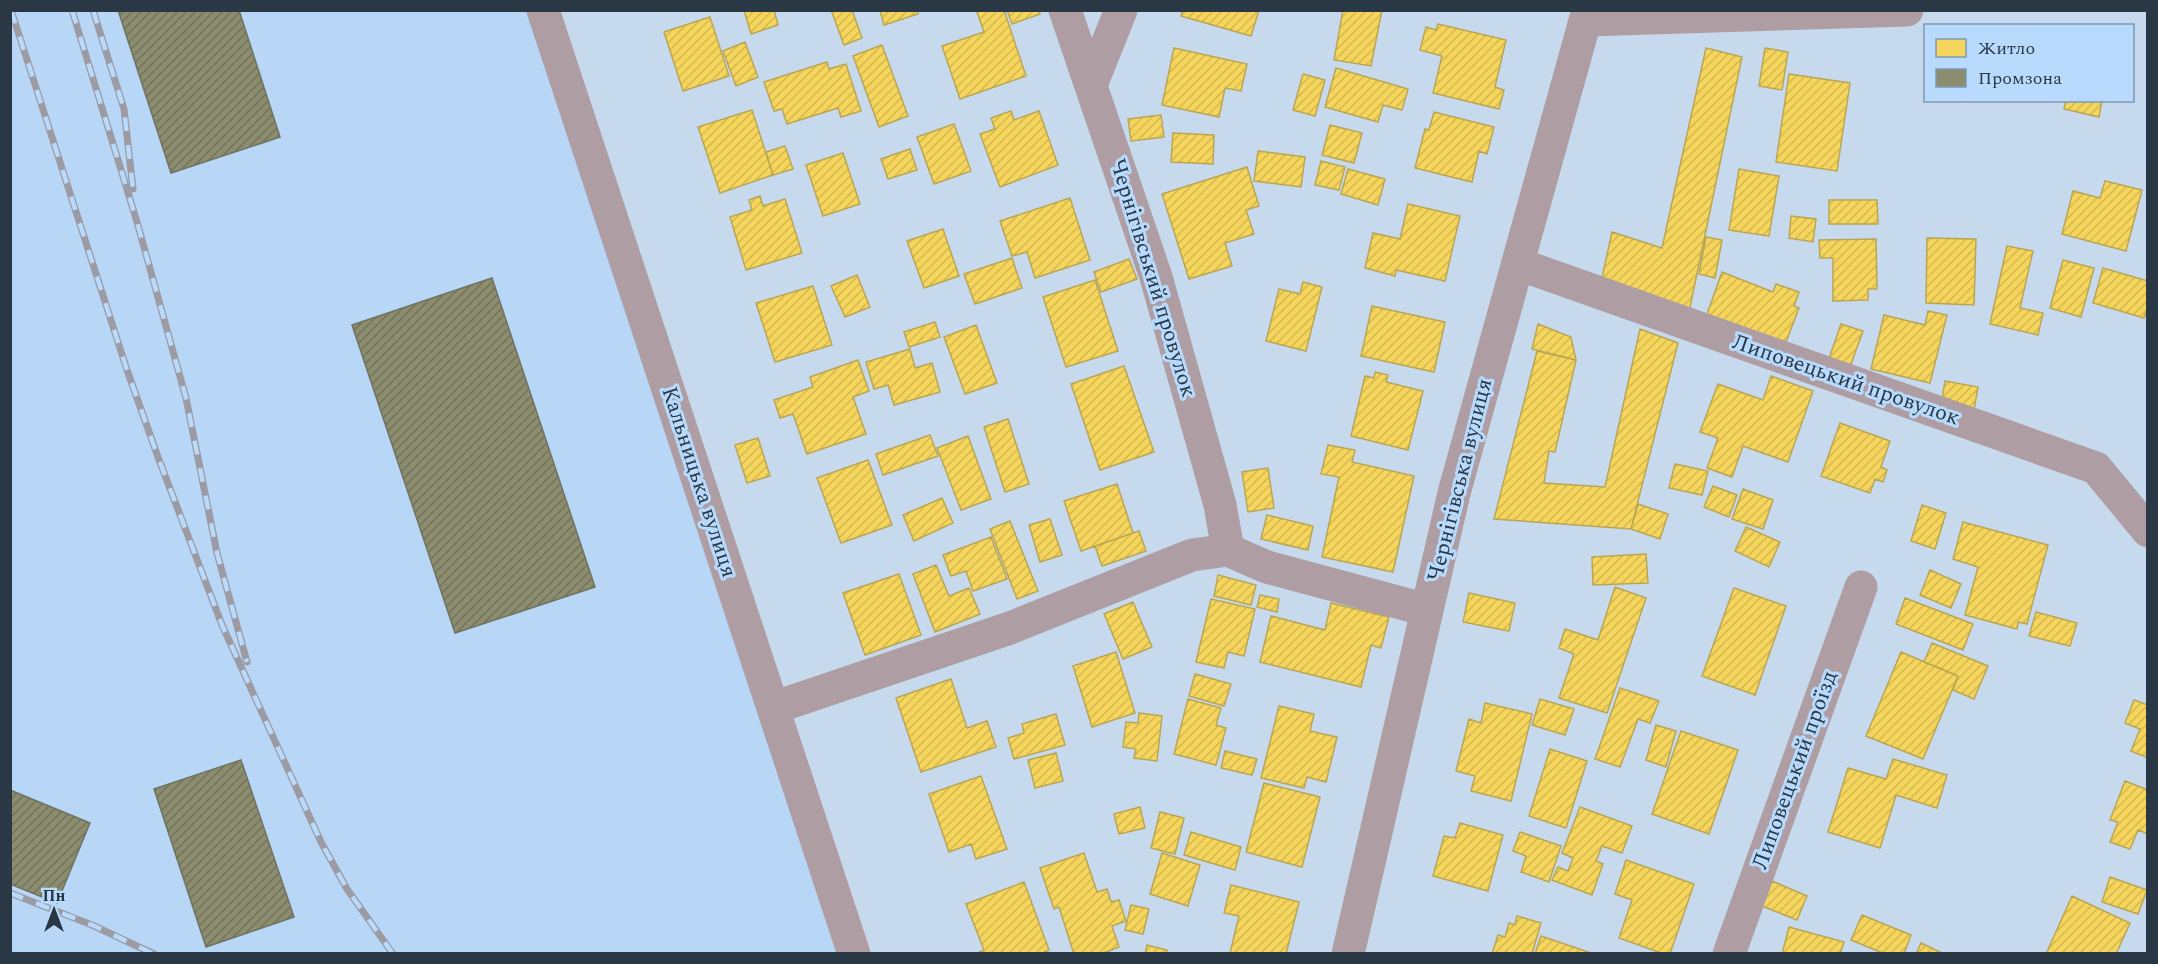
<svg xmlns="http://www.w3.org/2000/svg" width="2158" height="964" font-family="Spectral,serif">
  <style>
    .built { fill: #b8d6f5 }
    .homes { fill: url(#homes-hatch); stroke: #b9a655; stroke-width: 1.5 }
    .industry { fill: url(#industry-hatch); stroke: #6f7362; stroke-width: 1.5 }
    .lines { fill: none; stroke-linecap: round; stroke-linejoin: round }
    .minor { stroke: #ae9ea3; stroke-width: 33 }
    .rail-casing { stroke: #9c9aa3; stroke-width: 7 }
    .rail { stroke: #b7dafd; stroke-width: 4.5; stroke-dasharray: 14; stroke-linecap: butt }
    .labels { text-anchor: middle; dominant-baseline: central; stroke-width: 6; stroke-linejoin: round; paint-order: stroke }
    .street-label { font-size: 22px; fill: #2a3846; stroke: #b7dafd }
  </style>
  <defs>
    <pattern id="homes-hatch" width="6" height="6" patternUnits="userSpaceOnUse" patternTransform="scale(1.5)"><rect width="6" height="6" fill="#f6d55c"/><path d="M-1 1l2-2M0 6l6-6M5 7l2-2" fill="none" stroke="#d3b851"/></pattern>
    <pattern id="industry-hatch" width="6" height="6" patternUnits="userSpaceOnUse" patternTransform="scale(1.5)"><rect width="6" height="6" fill="#8c8c6e"/><path d="M-1 1l2-2M0 6l6-6M5 7l2-2" fill="none" stroke="#73735c"/></pattern>
  </defs>
  <rect width="100%" height="100%" fill="#c7daed"/>
  <path class="built" d="M10,11H542L853,953H11Z"/>
  <path class="homes" d="M744,10H774L778,25L751,34Z
    M831,10H852L862,38L844,45Z
    M880,10H917L918,14L884,25Z
    M980,10H1004L1026,76L960,99L942,46L984,32L977,12Z
    M1007,10H1039L1040,14L1012,24Z
    M1183,10H1259L1251,36L1181,16Z
    M1343,10H1382L1371,66L1334,60Z
    M710,17L729,76L683,91L664,32Z
    M1438,24L1506,40L1495,87L1504,90L1499,109L1433,93L1442,56L1420,50L1426,27L1436,30Z
    M745,42L758,77L736,86L723,51Z
    M882,45L908,116L879,127L853,56Z
    M1174,48L1247,64L1241,91L1225,88L1219,117L1162,105Z
    M1706,48L1742,57L1688,317L1600,287L1612,232L1662,248Z
    M1765,48L1788,52L1782,90L1759,86Z
    M827,62L829,69L846,64L861,111L841,117L838,108L787,124L782,109L774,111L764,82Z
    M1336,68L1408,89L1402,110L1383,105L1378,122L1325,107Z
    M1303,74L1325,80L1315,116L1293,110Z
    M1789,74L1850,83L1837,171L1776,162Z
    M2066,100H2102L2099,117L2064,109Z
    M752,110L773,175L720,193L698,127Z
    M1011,111L1014,120L1039,111L1058,165L1000,187L980,134L995,129L991,118Z
    M1434,112L1494,127L1487,154L1479,151L1472,182L1415,168L1425,129L1429,130Z
    M1161,115L1164,137L1131,141L1128,119Z
    M954,124L971,171L934,184L917,137Z
    M1330,125L1362,133L1354,163L1322,155Z
    M1173,133L1214,135L1213,164L1171,162Z
    M785,146L793,169L773,175L766,152Z
    M910,149L917,170L888,179L881,159Z
    M1258,151L1305,157L1301,187L1254,181Z
    M843,153L860,204L823,216L806,165Z
    M1321,161L1345,167L1339,190L1315,185Z
    M1247,167L1259,206L1246,210L1254,234L1225,243L1232,266L1189,279L1162,194Z
    M1348,169L1385,179L1378,205L1341,194Z
    M1739,169L1779,176L1769,236L1729,230Z
    M2105,181L2142,190L2126,251L2062,234L2073,191L2100,198Z
    M760,196L763,206L785,199L802,253L746,270L730,217L752,210L749,200Z
    M1070,198L1090,260L1035,278L1027,252L1012,256L1000,221Z
    M1829,200H1877L1878,224H1829Z
    M1408,204L1460,216L1445,281L1396,270L1395,276L1365,268L1373,233L1400,239Z
    M1791,216L1816,219L1813,242L1789,238Z
    M943,229L959,276L924,288L907,241Z
    M1706,237L1722,240L1715,278L1699,274Z
    M1927,238L1976,239L1974,305L1926,303Z
    M1876,239L1877,289H1868V300L1833,301V258H1820L1819,240Z
    M2007,246L2033,251L2020,308L2043,313L2038,335L1990,324Z
    M1012,258L1022,288L975,304L964,274Z
    M1129,259L1137,279L1101,292L1094,272Z
    M2063,260L2094,268L2081,317L2050,308Z
    M2103,268L2148,281V307L2144,318L2093,303Z
    M1722,272L1773,292L1776,284L1799,292L1794,306L1799,308L1784,347L1706,317Z
    M857,275L870,307L845,317L831,286Z
    M1095,280L1118,351L1066,367L1043,297Z
    M1303,282L1322,287L1306,351L1266,341L1279,289L1300,294Z
    M813,286L832,345L775,362L756,303Z
    M1372,306L1445,322L1434,372L1361,356Z
    M1928,311L1947,315L1930,383L1871,369L1884,315L1925,325Z
    M935,322L940,337L909,347L904,332Z
    M1538,324L1571,337L1576,360L1532,349Z
    M1841,324L1863,331L1847,375L1826,367Z
    M976,325L997,383L965,394L944,337Z
    M1640,329L1678,343L1631,529L1494,519L1537,351L1576,360L1555,452L1549,451L1544,483L1605,487Z
    M910,349L915,368L932,363L940,392L894,405L888,385L874,389L866,362Z
    M858,360L869,391L853,397L866,434L807,454L793,414L780,418L774,400L813,387L810,377Z
    M1124,366L1154,452L1100,470L1071,384Z
    M1375,372L1388,375L1386,382L1423,391L1408,450L1351,436L1365,376L1374,378Z
    M1771,376L1813,391L1788,462L1743,446L1732,477L1707,468L1718,438L1700,432L1718,384L1763,400Z
    M1945,381L1978,387L1974,410L1941,405Z
    M1008,419L1029,484L1005,492L984,427Z
    M1840,423L1890,441L1881,467L1887,470L1883,482L1875,479L1870,493L1821,476Z
    M930,435L938,456L883,475L876,454Z
    M968,436L991,499L961,510L937,448Z
    M758,438L770,476L747,483L735,445Z
    M1328,445L1355,450L1352,462L1414,476L1393,572L1322,557L1339,477L1321,474Z
    M868,460L892,525L841,543L817,478Z
    M1675,464L1708,471L1702,495L1669,488Z
    M1268,468L1274,508L1248,512L1242,472Z
    M1117,484L1133,533L1081,551L1064,501Z
    M1713,486L1737,495L1729,517L1704,507Z
    M1743,489L1773,500L1763,529L1732,519Z
    M942,498L953,523L914,541L903,515Z
    M1638,504L1668,514L1660,539L1631,529Z
    M1922,505L1946,513L1935,549L1911,541Z
    M1267,515L1313,526L1308,550L1261,539Z
    M1050,519L1062,555L1040,562L1029,525Z
    M1010,521L1038,591L1017,599L990,529Z
    M1963,522L2048,545L2027,624L2018,622L2017,629L1965,615L1978,567L1953,559Z
    M1746,527L1780,542L1769,567L1735,551Z
    M1139,531L1146,551L1102,566L1095,546Z
    M991,537L1007,579L973,591L966,571L951,576L943,555Z
    M1646,554L1648,583L1593,585L1592,557Z
    M936,565L949,596L969,588L980,614L935,632L913,574Z
    M1930,570L1961,584L1951,608L1920,595Z
    M899,574L921,635L865,655L843,593Z
    M1218,575L1256,585L1251,605L1214,596Z
    M1615,587L1646,598L1607,713L1559,698L1574,654L1559,648L1565,629L1598,640Z
    M1734,588L1786,606L1755,695L1702,676Z
    M1469,593L1515,603L1509,631L1463,622Z
    M1260,595L1279,599L1277,612L1257,607Z
    M1905,598L1973,624L1963,650L1896,624Z
    M1211,599L1255,609L1244,656L1228,652L1224,668L1196,662Z
    M1133,602L1152,647L1123,659L1104,614Z
    M1331,603L1389,617L1381,648L1371,645L1361,687L1260,662L1271,616L1325,630Z
    M2036,612L2077,623L2070,646L2029,636Z
    M1932,643L1988,666L1974,699L1953,690L1958,676L1924,662Z
    M1116,652L1135,713L1092,727L1073,666Z
    M1901,652L1958,676L1923,759L1866,736Z
    M1195,674L1231,684L1224,706L1189,696Z
    M951,679L967,728L987,721L996,747L921,772L896,698Z
    M1620,688L1659,701L1650,723L1638,719L1620,767L1595,759Z
    M1188,699L1221,708L1216,725L1226,728L1216,765L1174,754Z
    M1540,699L1574,709L1565,735L1532,725Z
    M2134,700L2148,705V758L2131,751L2140,729L2125,723Z
    M1485,703L1532,714L1511,801L1471,791L1475,776L1456,771L1469,719L1481,723Z
    M1279,706L1314,714L1310,731L1337,737L1326,782L1307,777L1304,788L1261,778Z
    M1139,713L1162,716L1157,761L1134,758L1136,749L1123,747L1126,722L1138,723Z
    M1056,714L1065,745L1014,759L1008,738L1024,733L1022,724Z
    M1656,725L1676,731L1666,767L1646,760Z
    M1681,731L1738,750L1709,834L1652,814Z
    M1550,749L1587,761L1566,828L1529,816Z
    M1225,751L1257,759L1252,775L1221,768Z
    M1056,753L1063,781L1035,788L1028,760Z
    M1893,759L1947,775L1937,808L1896,795L1880,848L1828,832L1848,768L1886,779Z
    M981,776L1007,849L976,859L971,844L949,852L929,794Z
    M2125,781L2148,790V834L2138,830L2130,849L2110,842L2118,822L2110,820Z
    M1264,783L1320,797L1302,867L1246,852Z
    M1140,807L1145,828L1119,834L1114,814Z
    M1580,807L1632,826L1622,853L1602,846L1596,861L1603,864L1592,895L1552,880L1558,867L1568,871L1573,858L1562,853Z
    M1160,812L1184,818L1175,854L1151,848Z
    M1460,823L1503,835L1488,891L1433,876L1444,836L1455,838Z
    M1191,832L1241,847L1235,870L1184,855Z
    M1520,832L1561,846L1549,882L1521,872L1526,856L1513,851Z
    M1084,853L1097,892L1107,889L1111,902L1119,900L1126,921L1112,926L1119,947L1101,954H1074L1059,907L1054,909L1040,868Z
    M1162,853L1200,865L1188,906L1150,894Z
    M1626,860L1694,884L1670,954H1664L1619,938L1632,900L1615,894Z
    M2110,877L2147,890L2138,914L2102,902Z
    M1772,881L1807,896L1797,920L1762,906Z
    M1024,882L1049,950L1040,954H975L984,950L966,904Z
    M1231,885L1299,902L1286,954L1230,953L1239,916L1224,913Z
    M2072,896L2130,923L2116,954H2046Z
    M1131,905L1149,909L1143,934L1125,930Z
    M1862,915L1911,935L1904,954H1885L1851,940Z
    M1517,916L1541,923L1532,954H1492L1498,935L1505,937L1509,923L1515,925Z
    M1789,927L1844,942L1840,954H1782Z
    M1541,936L1594,954H1535Z
    M1921,943L1944,954H1916Z
    M1147,945L1167,950V954H1145Z"/>
  <path class="industry" d="M118,10H239L280,137L171,173Z
    M492,278L595,587L455,633L352,325Z
    M241,760L294,917L206,947L154,789Z
    M10,790L90,823L57,903L10,884Z"/>
  <g class="lines">
    <path class="minor" d="M543,10L854,954
      M1065,10L1156,277L1220,505L1228,550
      M1586,20L1907,10
      M1091,85L1121,10
      M1518,264L2096,468L2148,531
      M773,708L1010,628L1192,555L1228,550L1267,567L1427,610
      M1348,954L1454,493L1588,10
      M1729,954L1861,587"/>
    <g class="rail-casing">
      <path id="rail" d="M11,10L127,370L158,457L222,625L321,842L347,889L393,954
        M72,10L137,222L186,398L217,553L247,662
        M93,10L124,109L133,189
        M10,893L92,925L154,954"/>
    </g>
    <use href="#rail" class="rail"/>
  </g>
  <g class="labels">
    <g class="street-label">
      <text transform="translate(1153 278) rotate(73)">Чернігівський провулок</text>
      <text transform="translate(1846 380) rotate(19)">Липовецький провулок</text>
      <text transform="translate(1460 480) rotate(-76)">Чернігівська вулиця</text>
      <text transform="translate(699 482) rotate(72)">Кальницька вулиця</text>
      <text transform="translate(1795 770) rotate(-70)">Липовецький проїзд</text>
    </g>
  </g>
  <rect width="2158" height="964" fill="none" stroke="#2a3846" stroke-width="24"/>
  <rect x="1924" y="24" width="210" height="78" fill="#b7dafd" stroke="#7f99b4" stroke-width="1.5"/>
  <rect x="1936" y="39" width="30" height="18" fill="#f6d55c" stroke="#7f99b4" stroke-width="1.5"/>
  <text x="1978" y="54" font-size="18" fill="#2a3846">Житло</text>
  <rect x="1936" y="69" width="30" height="18" fill="#8c8c6e" stroke="#7f99b4" stroke-width="1.5"/>
  <text x="1978" y="84" font-size="18" fill="#2a3846">Промзона</text>
  <g transform="translate(54 910)" stroke="#b7dafd" stroke-width="4.5" paint-order="stroke">
  <path d="M0-4.5L10 22L0 15L-10 22Z" fill="#2a3846"/>
  <text y="-9" font-size="16" font-weight="bold" text-anchor="middle" fill="#2a3846">Пн</text>
  </g>
</svg>
